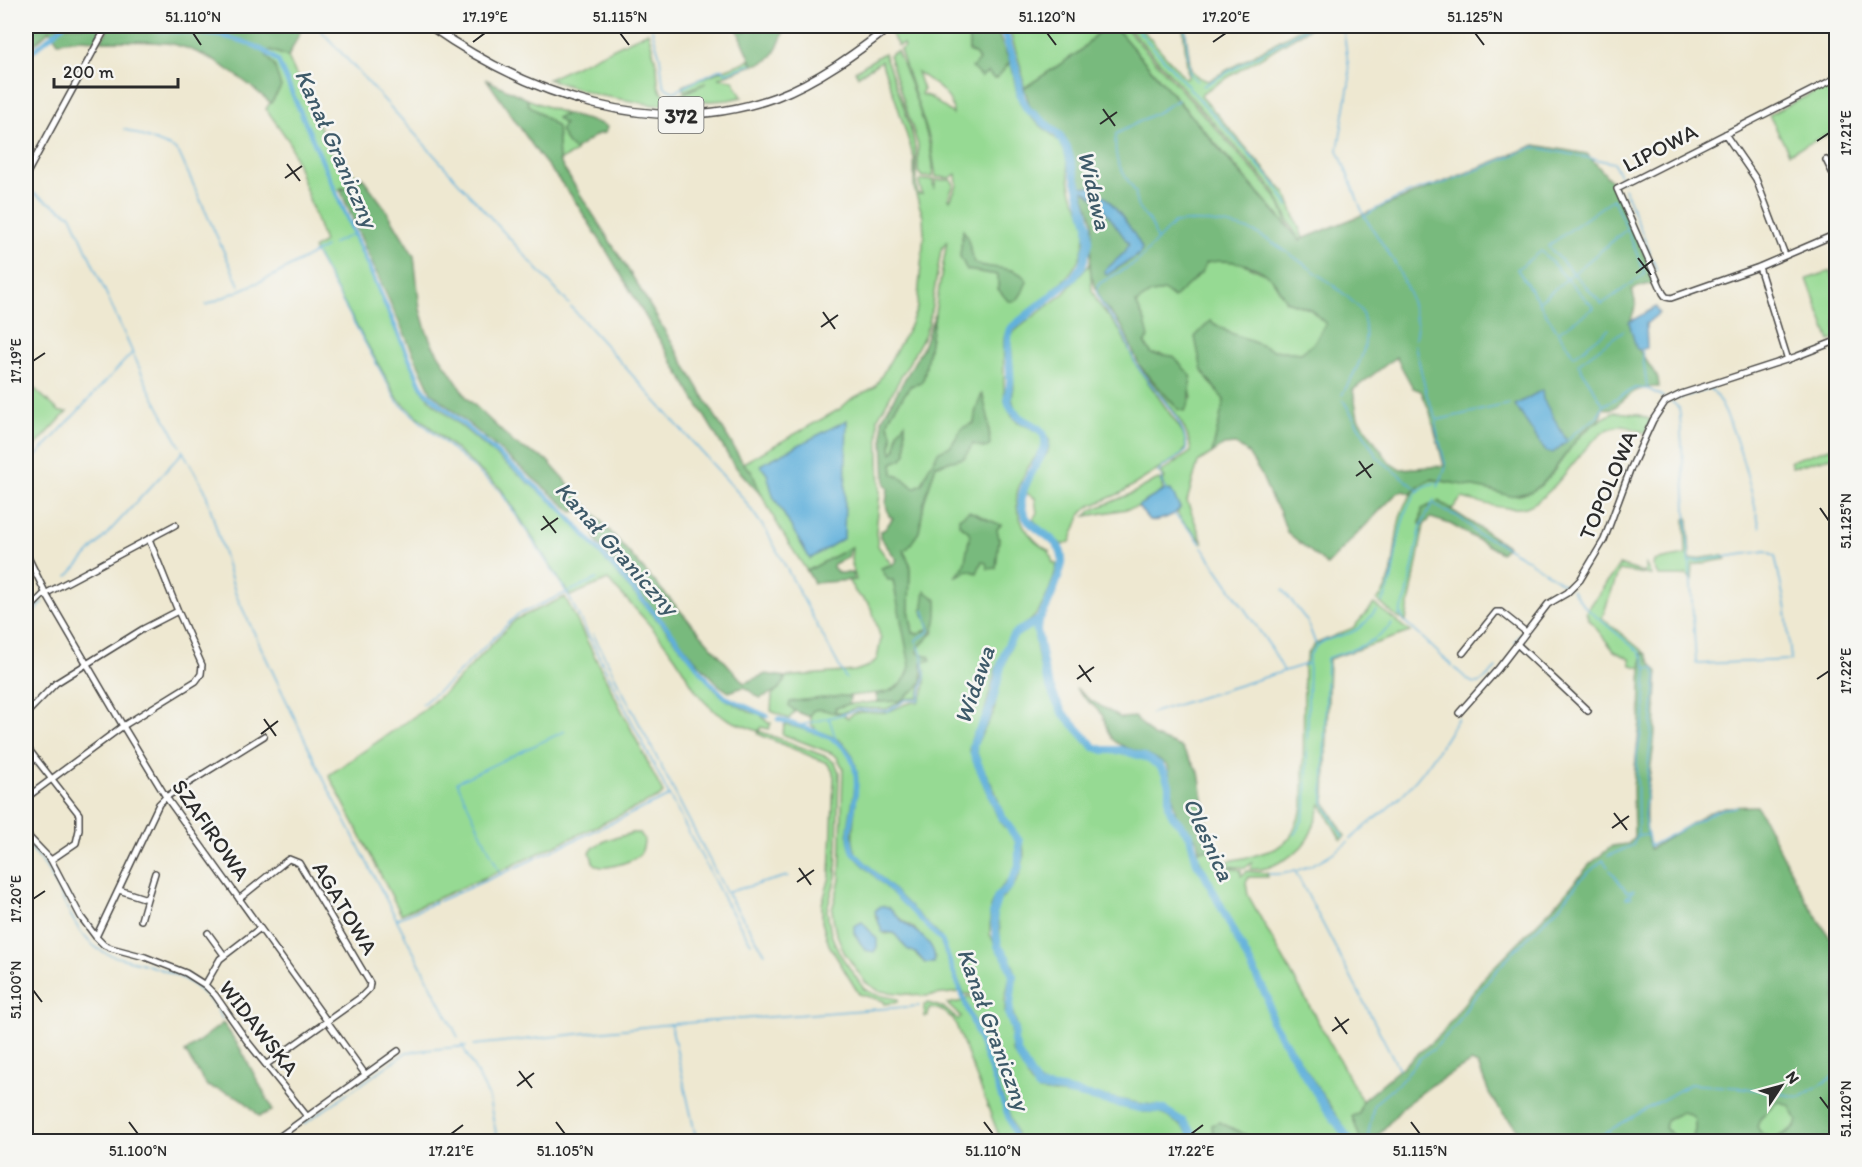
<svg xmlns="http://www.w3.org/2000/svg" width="1862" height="1167" font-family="Itim,sans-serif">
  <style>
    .green { fill: #96da93; stroke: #60825f; stroke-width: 1.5; fill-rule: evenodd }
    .forest { fill: #78ba7d; stroke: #527254; stroke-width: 1.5; fill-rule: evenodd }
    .water { fill: #60b0db; stroke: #466e83; stroke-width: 1.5 }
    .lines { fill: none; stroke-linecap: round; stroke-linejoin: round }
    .stream { stroke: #60b0db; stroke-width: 1.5 }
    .canal { stroke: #60b0db; stroke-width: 4.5 }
    .river { stroke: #60b0db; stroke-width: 8 }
    .minor-casing { stroke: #484744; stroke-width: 8 }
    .major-casing { stroke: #484744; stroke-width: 10 }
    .minor { stroke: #fff; stroke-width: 5 }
    .major { stroke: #fff; stroke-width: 7 }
    .ticks { fill: none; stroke: #2b2b2b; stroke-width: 2 }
    .labels { text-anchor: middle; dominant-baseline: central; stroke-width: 5; stroke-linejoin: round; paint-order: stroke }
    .shield { fill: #f6f6f2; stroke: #686867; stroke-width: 1.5 }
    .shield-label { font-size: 21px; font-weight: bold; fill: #2b2b2b }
    .street-label { font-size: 22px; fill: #2b2b2b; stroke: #f6f6f2 }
    .water-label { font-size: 24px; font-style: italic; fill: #3e5a69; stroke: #f6f6f2 }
    .neatline { fill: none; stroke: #2b2b2b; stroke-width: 2 }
    .ticks-label { font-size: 15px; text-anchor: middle; fill: #2b2b2b }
  </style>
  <rect width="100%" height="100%" fill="#f6f6f2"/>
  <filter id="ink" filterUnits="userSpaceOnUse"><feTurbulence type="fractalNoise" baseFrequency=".0167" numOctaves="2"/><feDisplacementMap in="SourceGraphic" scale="12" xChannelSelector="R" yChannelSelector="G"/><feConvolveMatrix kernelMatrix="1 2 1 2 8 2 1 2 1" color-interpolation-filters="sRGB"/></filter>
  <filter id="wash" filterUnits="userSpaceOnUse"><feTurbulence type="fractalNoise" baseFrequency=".008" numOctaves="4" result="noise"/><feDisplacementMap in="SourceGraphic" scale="24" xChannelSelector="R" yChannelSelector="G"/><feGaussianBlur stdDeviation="1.35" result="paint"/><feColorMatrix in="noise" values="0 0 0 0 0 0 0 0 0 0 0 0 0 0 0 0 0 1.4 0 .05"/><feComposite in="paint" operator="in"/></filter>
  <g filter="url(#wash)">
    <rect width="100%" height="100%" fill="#eee8d1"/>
    <path class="green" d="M886,26H963V31L969,39V51L976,55L979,61L973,68L988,72L997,78L1010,62C1015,76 1015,94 1021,105C1031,122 1049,129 1060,143C1070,157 1067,177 1072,192C1076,203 1084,213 1085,225C1088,271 1054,288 1024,314C1016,321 1006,327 1004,338C1003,342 1004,397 1005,401C1007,407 1010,413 1013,418C1020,427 1044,428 1043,443C1042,451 1033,459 1029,466C1024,475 1018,485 1017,495C1014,518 1030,540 1049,551L1053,563L1057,564C1054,580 1043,610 1031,620C1024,626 1014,629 1009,637L995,671L983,718L972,737L969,750L997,816L1003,826L1014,836L1018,852L1017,862L1012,876L997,892L990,907V934L998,951L1005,961L1010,976L1005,999V1012L1011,1028L1012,1051L1026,1073L1030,1083L1039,1091L1075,1096L1143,1112H1160L1180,1125L1196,1141H1019L965,998L968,996L975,999L977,996L972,994H964L940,936L856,853C851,841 853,830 854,817C858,791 864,757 839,740C831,735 821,732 813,729L815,727L812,726L810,717L812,710L823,709L838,713L834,711L835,708L849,704L892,701L922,662L924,675L918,698L905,699L887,709L856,708L841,713L848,718C858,707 873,715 886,712C899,709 903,702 918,702C927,690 926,676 924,662L930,660L929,656L918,653V648L934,632L922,611L930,629L919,634L913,633L909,610L910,564L903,550L919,532L924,502L936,465L943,464L973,444L984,448L990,436L983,395L976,409L974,423L962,428L951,446L929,467L922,484L914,488L902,478L893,474L892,463L902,459L906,453L905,424L898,431L896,449L891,453C889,446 893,440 892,434C891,430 889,427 888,424C888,413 905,396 910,386L921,383L924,377L947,241L941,250L929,323L924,336L878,418L880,493L876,532L878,546L892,565L885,566L893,580L909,652L910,666L908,677L904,682L888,692L790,702V706L795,711L789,719L771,711L772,695L785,682V677L855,671L869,666L877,659L881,639L873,613L869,604L856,593L848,580H856L851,560L852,547L807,571C792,549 778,527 766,503C758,488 754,475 743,463L840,409L851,399L875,387L909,328L917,308L924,234L923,217L914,188V158L895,98L881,61L858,76L855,71L884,53C895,84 909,116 915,148C918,163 913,178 918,194H922L919,183L921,180H933L934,189L936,180H951L954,184L948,199L950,200L957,185L956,174L950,178L936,177L930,140L900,50L904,47L903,44L898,46ZM917,72C931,82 954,94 953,114L930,97L921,94L923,90ZM963,231L974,263L985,268L1013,270L1027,281L1019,298L998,289V275L967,270L960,256Z
      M1008,26H1104L1079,52L1024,88L1022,71Z
      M1114,26H1124L1270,189L1279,202L1290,229Z
      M1127,26H1139L1185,78L1188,77L1183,26H1185L1191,70L1198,77L1208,81L1305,26H1313L1202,93L1201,96L1286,194L1303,238L1300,240C1289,228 1283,204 1272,188Z
      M648,32L657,66L658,84L661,92L672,99L706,83L684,91L682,86L750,60L753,65L718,78L733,80L742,97L728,100L654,105L597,95L548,79Z
      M270,50L288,57L337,164L342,169L362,177C356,185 354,191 343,187L335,193L421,388L431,401L561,510L668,632L715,690L727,700L750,712L760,714L768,723H771L769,729L761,727L759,731L827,757L835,763L839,772L836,877L827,910L831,934L839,953L864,989L874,994L898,999V1002L884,1004V1001L859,994L829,945L822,922V904L830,877L834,777L832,770L827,763L758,734V731C741,725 722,719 709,706C694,693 686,673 675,657C655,629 632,605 608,580L570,596L501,489L398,399L313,249L324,242L289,141L266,109L281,86L265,54Z
      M897,51C907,74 939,157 932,177H922L918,172V145L889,55Z
      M1836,81V131L1789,153L1769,115Z
      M527,99L566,114L557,118L564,124L576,152L559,161L557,127L528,104Z
      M1215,261L1240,262L1271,277L1286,301L1310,309L1327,325L1313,344L1301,353L1273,350L1228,332L1210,321L1202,371L1225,399L1212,453L1198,462L1187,501L1203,543C1195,532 1183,524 1177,513L1180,508L1171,491L1166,492L1163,480L1165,478L1160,473L1191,452C1188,418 1156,392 1139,365L1179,410L1192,398L1189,385L1191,376L1161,354L1152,355L1144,342L1148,336L1145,322L1136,303L1151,293L1165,291L1202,272L1206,263Z
      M1090,264L1092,290L1098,303L1121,332L1136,365L1180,428L1185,438L1186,447L1182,455L1121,493L1088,507L1081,514L1070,542L1063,545L1044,532L1033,519L1037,513L1035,498L1026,493L1034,471L1048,452L1050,439L1045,432L1038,425L1022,416L1015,409L1012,398L1014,387L1011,342V335L1016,330L1064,293Z
      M1831,271L1836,288V339L1830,341L1807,279Z
      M26,381L60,412H67L26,456Z
      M1615,412L1637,414L1651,420L1645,433C1638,430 1627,425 1619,426C1587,429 1560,496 1526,507C1507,512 1481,502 1462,498L1452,509L1438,501L1420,523L1424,525L1406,621L1396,617L1377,600C1404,575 1387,520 1413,493C1417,488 1425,482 1431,480C1435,479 1480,488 1489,490C1502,492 1511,498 1524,494C1548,488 1560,460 1575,442C1585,430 1600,419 1615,412Z
      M1836,446V456L1792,467L1790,461Z
      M1156,480H1161L1163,491L1138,507L1086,516L1092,510L1133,493Z
      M1688,518L1690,560L1722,555L1726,559L1693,565L1692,580L1686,574L1684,576H1658L1653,565L1654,561L1686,555L1685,519Z
      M1645,563L1651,575L1619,570L1602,618L1646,654H1642V668L1631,665L1630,659L1614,651L1588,618L1586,612L1619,565L1645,573Z
      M565,597L663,793L659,797L505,869L401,914L329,775L422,711L451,687L516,619Z
      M1374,604L1410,632L1329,659L1325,802L1345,836L1341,840L1321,804C1312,833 1308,849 1278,863C1268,868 1263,870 1251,869L1252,863L1245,868L1229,866L1228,861L1253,856L1275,849L1290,838L1303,808L1304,667L1308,653L1315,644L1353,628Z
      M1035,625C1034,651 1044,686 1057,708C1062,716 1069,721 1075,728C1081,735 1085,745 1093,749C1113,756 1147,751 1161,770C1171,783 1163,796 1168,810C1172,821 1181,825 1187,835C1190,839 1189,843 1190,848C1192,857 1197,865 1202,872L1266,998L1270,1020L1311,1089L1349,1141H1258L1219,1122L1212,1125L1214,1141H1204L1179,1116L1161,1106L1138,1103L1042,1084C1035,1081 1018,1050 1017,1042C1016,1038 1018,1033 1018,1029C1017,1021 1012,1015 1012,1007C1012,994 1018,984 1015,971C1013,960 1004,954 1000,943C999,938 1000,934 1000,930C1000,924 996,918 996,912C997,899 1006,896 1013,886C1020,878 1024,863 1024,852C1023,835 1012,830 1005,817C1000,809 999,800 995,791C988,776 977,762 976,745L994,712L1000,678L1014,638Z
      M785,724C803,730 826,734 841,746C873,773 840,816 850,848C852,854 857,858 861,863L940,940L960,992L926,996L879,991L865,982L844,952L835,930L832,910L840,880L843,768L837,757L831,753L782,734ZM875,915L899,918L914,928L934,953L935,957L934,963H925C915,952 903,945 894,933L885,934Z
      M633,833H640L644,839C644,843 643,850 640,854C635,861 610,868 602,867C598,867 596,865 593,862L590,852L595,846L607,840Z
      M1199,850H1215L1221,861L1220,865L1241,870V876L1247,871L1267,873L1268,877H1248L1246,883L1248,895L1362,1101L1359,1114L1352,1116L1361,1141H1353L1277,1026L1271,1011L1268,994L1198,856Z
      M963,1001L1016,1141H1001L955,1022C949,1014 940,1008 929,1008L928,1016L925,1017L924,1005L928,1003L944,1008L958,1020L961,1017L947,1004Z
      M1778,1101L1789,1105L1797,1120L1795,1127L1773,1140L1762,1134L1756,1127L1760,1119Z
      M1682,1112L1690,1114L1695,1119V1130L1692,1141H1678L1665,1128L1667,1119Z"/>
    <path class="forest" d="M29,26H103L96,40L80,39L58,42L50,30L26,52V29Z
      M110,26H303L288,57L271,50L265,53L275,67L281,87L271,103C245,81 211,53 176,45C154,40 125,42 101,41Z
      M736,26H743L745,32L753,26H786C778,44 776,63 753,65Z
      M963,26H998L999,36L1010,62L997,78H993L988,72L981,77L972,68L979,60L976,55L969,51V39L963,31Z
      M1104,26H1114L1237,170L1300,240L1535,145L1587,154L1611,181L1619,194L1656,282L1632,289L1636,306L1630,322L1637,347L1658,378L1659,387C1632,387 1630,396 1611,410L1603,408L1599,420L1583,431L1547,479L1531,492L1510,496L1489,490L1432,479L1419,486L1411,494L1404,491L1397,493L1327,565L1287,532L1279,510L1271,498L1261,474L1247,452L1235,444L1224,445L1212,453L1224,400L1202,371L1195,337L1210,321L1228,332L1273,350L1301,353L1313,344L1326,324L1310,309L1286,301C1281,294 1277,283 1270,277C1254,263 1226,258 1206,263L1202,272L1174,298L1165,291L1151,293L1136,303L1145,322L1149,337L1144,343L1152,354L1173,356L1191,376C1188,393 1194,394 1185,411L1179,410L1139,365L1123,328L1101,302L1091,275L1090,264L1093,221L1065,138L1030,107L1024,88L1079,52ZM1396,357L1413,388L1421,391L1430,412L1444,466L1399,469L1390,463L1358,418L1353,390Z
      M487,80L527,99L528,104L557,127L559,161L634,279L743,463L752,472L761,495L733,464L605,248L571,195L539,155Z
      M566,114L602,124L607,127L605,133L598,134L574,150L567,143L560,131L564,124L557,118Z
      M362,177L385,208L414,256L420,309L426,330L433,346L467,398L515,444L547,460L744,683L766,674L785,677C784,691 770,693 760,698L744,687L729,692L720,686L693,657L598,544L589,519L580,508L573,512L431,392L367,252L340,189L354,188Z
      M963,230L967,236L974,263C990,270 1018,265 1027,281L1022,293L1015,301H1008L998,289V275L967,270L960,256Z
      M935,314L924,377L921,383L910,386C905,396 888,413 888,424C889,427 891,430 892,434C893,440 889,446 892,453L896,449L898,431L905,423L906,453L902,459L892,463L893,474L902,478L914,488L922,484L929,467L939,451L951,446L962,428L974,423L976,409L982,394L988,416L990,446L984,448L973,444L964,458L936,465L924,502L919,532L908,548L903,550L910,564L909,610L913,633L919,634L930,628L922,611L925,591L937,600C938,626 936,630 918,648V653L929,656L931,660L922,662V681L918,687L900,701L878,702L876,695C894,691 906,685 910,666L893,580H888L881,568L892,565L897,560L880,537V531L884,530L893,518L889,516L886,504L888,488L885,484L882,419L923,347Z
      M1438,501L1507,546L1501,553L1450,524L1431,518L1424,525L1420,524L1422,509Z
      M969,511L1001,525L997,529L999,539L996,568L988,569L986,563L982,561L977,573L968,570L955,577L964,566L970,534L966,529L959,525V518Z
      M851,547L848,557L834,564L833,567L838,573H852L854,580L814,583L807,571Z
      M1642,653L1646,654L1652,665L1658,672C1655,695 1657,719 1654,742C1650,782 1640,807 1650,849L1708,813L1724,807L1757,806L1807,902L1836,947V1141H1692L1695,1130V1119L1690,1114L1682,1112L1667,1119L1665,1128L1678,1141L1601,1142L1600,1139L1594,1142L1528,1141L1501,1111L1489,1093L1478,1065L1471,1062L1432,1085L1405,1105L1373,1141H1361L1352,1116L1359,1114L1362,1101L1441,1034L1484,977L1558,902L1590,864L1612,846L1628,844L1634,838L1633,787L1640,721ZM1778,1101L1789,1105L1797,1120L1795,1128L1773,1140L1762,1134L1757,1127L1760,1119Z
      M1076,688L1090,700L1121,718L1135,717L1153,736L1181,747L1199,772L1207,824L1215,850H1199L1197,840L1176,815L1168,766C1150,752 1134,753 1117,743C1108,737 1107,728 1104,719C1100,707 1083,701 1076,688Z
      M842,696L850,697L849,704L835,708V711L840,713C830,714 822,706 812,711L810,717L795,711L789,706L790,702L795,701Z
      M223,1023L240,1048L271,1106L272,1111L259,1116C237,1092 236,1096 207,1086L185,1052Z
      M1219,1122L1258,1141H1214L1212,1125Z"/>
    <path class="water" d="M1077,187C1081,187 1086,186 1091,187C1108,193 1134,232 1142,248L1140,254L1107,275L1104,271L1125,252L1129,244C1116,227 1097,194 1077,187Z
      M1656,307L1659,313L1646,324L1647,348L1639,350L1636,348L1629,322Z
      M1542,390L1543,399L1567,441L1553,453L1546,452L1515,405Z
      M847,420L844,538L810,559L773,496L767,474L760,465Z
      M1171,490L1180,508C1175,516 1158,522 1149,520L1138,507L1139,505L1163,491Z
      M880,906C891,905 892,912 899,918C911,930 939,942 934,963H925L917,954L907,949L894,933L882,932L875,911Z
      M862,922L877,939V947L874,952L865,950L854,933V926Z"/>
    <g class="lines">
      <path class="stream" d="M317,26L569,304
        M1134,26L1275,184L1288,206
        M1185,26L1190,74L1197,81
        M1343,26L1350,78L1338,150L1364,216L1395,263L1409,293L1417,325L1415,340
        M652,27V26
        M652,30L660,57L663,83L666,88L674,92L722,68L726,73L752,64
        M1203,86L1310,26
        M1152,115L1116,134C1113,164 1121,169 1136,193C1134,208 1141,211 1150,222C1154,228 1155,235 1157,241
        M1153,115L1178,100
        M124,129L173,148L179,153L239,285
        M1624,188L1650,253
        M26,189L71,215L148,387L180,446
        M1365,216C1379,206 1422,185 1439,185L1534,147L1614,163L1623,182
        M332,244L355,233
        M315,252L397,401L501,492L567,593L671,799L726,903L751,943
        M1652,258L1657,272
        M1539,303L1574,356L1609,329
        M206,305L273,276L325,247
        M571,307L742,497L767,532L846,679
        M1558,332L1594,308L1541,251L1517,269L1539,302L1574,273L1627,229L1613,199L1548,246L1602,304L1645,274L1627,229
        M1415,345L1427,396L1437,420L1509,404
        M1642,349L1647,387
        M1677,399L1710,388C1734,414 1752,492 1760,528
        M1343,400L1378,458L1418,490
        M1671,401L1679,408L1680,416L1696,662L1698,664L1791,660L1786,610L1775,556L1766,551L1689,562
        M1603,404L1578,364L1624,330
        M1437,422L1436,428L1446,467L1438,487
        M1567,441L1573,434L1596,418L1604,405L1635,388L1648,389L1663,397
        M182,450L205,490L236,595L327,786L458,1037
        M26,467L132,353
        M1158,473L1162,468L1187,451C1186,418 1155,393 1138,367C1131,357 1129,344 1123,333C1113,315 1102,312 1096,290L1100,283L1137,262L1174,223C1200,220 1226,222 1251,231C1268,237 1357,299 1362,313C1373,346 1357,368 1342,395
        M1161,477L1166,492
        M1433,503L1444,511L1457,516L1470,526L1478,535L1493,540L1523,557L1568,587
        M1174,514L1193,533L1201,544
        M1202,547L1272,649L1284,671
        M68,576L183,452
        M1283,590L1307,621L1316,645
        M1572,590L1586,608L1638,651L1643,658L1647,668L1644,717L1637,754L1638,832L1633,845L1608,856
        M1382,602C1386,596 1389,588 1391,581C1398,554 1399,482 1439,483
        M1401,613L1403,620L1426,641
        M1399,616L1407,596L1421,526L1434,500
        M26,621L43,602
        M593,634L726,892L765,953
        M1427,642L1452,666
        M1515,642L1522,633
        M1455,668C1475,687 1476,689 1496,668
        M1647,668H1654L1656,676L1644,817L1650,846L1714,812L1722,809L1737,807
        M422,704L447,684L517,615L597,579
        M1151,713L1307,664
        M829,718L836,740
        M798,726L858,710L888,711L906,700H919L925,676L923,657L916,640L930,631L924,610
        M1294,835L1302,821L1306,806L1309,657C1318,638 1332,639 1350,633C1362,628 1368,620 1376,610
        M1637,836L1647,835
        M1343,837L1323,802L1327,658C1352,650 1375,644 1392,624
        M1351,839C1368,823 1388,810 1404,793C1426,771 1442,744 1458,718
        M26,844C60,871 64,925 98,949C108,956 121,958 133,961C171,971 204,982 222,1019
        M1610,870L1627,892L1634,890L1626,898L1632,897
        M1295,871L1399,1069
        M500,873L457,782L565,731
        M1269,874C1298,876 1326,859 1348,842
        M728,892L788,876
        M397,919L508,871L669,796
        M671,1025L697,1142
        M462,1045L488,1095L498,1142
        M474,1045L671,1024L919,1006
        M304,1124L407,1052L466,1046
        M1367,1142L1374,1104L1400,1082L1419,1059L1434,1049L1457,1024L1469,1004L1508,957L1561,905L1581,879L1603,860L1608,867
        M1589,1142L1690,1084L1745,1088L1800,1097L1836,1075"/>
      <path class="canal" d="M131,26C178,35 241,27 278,61L421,385L427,393L560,507L670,631L708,680L725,697L767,716
        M26,57L63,26
        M778,719C830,737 866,739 854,806C851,822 847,836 853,852L942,941L1017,1142"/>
      <path class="river" d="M1002,26L1017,71L1021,97L1027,109L1058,134L1067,148L1088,224L1089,242L1082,266L1073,278L1010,329C1004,345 1012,366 1010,383C1010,388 1008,392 1008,397C1008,403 1011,409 1015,413C1023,424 1043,425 1045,439C1049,454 1018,482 1022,506C1025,533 1065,534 1062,563C1060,574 1046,614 1037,621C1029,628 1016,629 1011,639C998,662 999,689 988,713C984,724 975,734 973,746C973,747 974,754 974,755L1001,816L1019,841V866L1009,886L998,896L993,912L998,946L1007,959L1013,976L1009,1015L1015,1030L1014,1041L1018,1054L1038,1087L1062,1090L1140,1108L1162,1109L1183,1122L1200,1142
        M1038,621L1037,630L1045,674L1055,699L1063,713L1094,747L1104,750H1121L1145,757L1159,765L1165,773L1169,785V808L1173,816L1190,836L1197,863L1204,873L1268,999L1272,1022L1324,1105L1351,1142"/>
    </g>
  </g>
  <g filter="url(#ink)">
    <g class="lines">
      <g class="minor-casing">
        <path id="minor" d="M1836,78L1617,189L1663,293L1666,297L1671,298L1759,267L1836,234
          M1725,134L1756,179L1785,255
          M1826,160L1836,180
          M26,175L107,26
          M1759,267L1788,360
          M26,553L46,594L123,726L166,797L365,1074
          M26,612L43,595L175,525
          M1517,644L1588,711
          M1463,653L1496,612H1501L1526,632
          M1459,713L1498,669L1548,604L1567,593L1580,580L1604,540L1630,470L1653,420L1665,402L1681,394L1795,357L1836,341
          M26,714L56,683L143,629L178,611L149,539
          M26,746L79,814V830L76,843L51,860
          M26,798L123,726L196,681L201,674L202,665L178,611
          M26,834L51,860L81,917L96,937L104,945L111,948L145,957L186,973L205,985L215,995L247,1041L306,1115
          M119,890L147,899L141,920
          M147,899L155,873
          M239,899L286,861L289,859L299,863L370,983L369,989L361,997L267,1064
          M208,933L224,955
          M96,937L159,804L166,797L264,736
          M205,985L220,959L259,929
          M272,1142L398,1051"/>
      </g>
      <g class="major-casing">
        <path id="major" d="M430,26C530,96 655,141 776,97C818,81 856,53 891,26"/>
      </g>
      <use href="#minor" class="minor"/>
      <use href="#major" class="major"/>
    </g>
  </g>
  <path class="ticks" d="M193,33L201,45M620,33L629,45M1047,33L1056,45M1475,33L1484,45M473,42L485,33M1213,42L1226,33M1103,109L1115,126M1100,124L1117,112M1817,141L1829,133M287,164L300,181M285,178L302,166M1638,258L1651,275M1636,273L1653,260M823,312L835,329M821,327L838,315M33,361L45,353M1359,461L1371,478M1356,476L1373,464M1820,508L1829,521M543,516L556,533M541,530L558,518M1079,665L1091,682M1077,679L1094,667M1817,679L1829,671M264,719L276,736M261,734L278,721M1614,813L1627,830M1612,828L1629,816M799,868L811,885M797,882L814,870M33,899L45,891M33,990L42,1002M1335,1017L1347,1034M1332,1031L1349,1019M519,1071L532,1088M517,1086L534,1073M1820,1097L1829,1109M129,1122L138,1134M556,1122L565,1134M984,1122L993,1134M1411,1122L1420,1134M451,1134L463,1125M1191,1134L1203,1125"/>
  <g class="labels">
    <rect class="shield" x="658.5" y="97" width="45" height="36" rx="4.5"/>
    <g class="shield-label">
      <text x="681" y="115">372</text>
    </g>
    <g class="street-label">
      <text transform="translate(1660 148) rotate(-27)">LIPOWA</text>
      <text transform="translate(1608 485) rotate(-67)">TOPOLOWA</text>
      <text transform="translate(211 830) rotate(55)">SZAFIROWA</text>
      <text transform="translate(345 908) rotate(59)">AGATOWA</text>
      <text transform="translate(259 1028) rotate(52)">WIDAWSKA</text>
    </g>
    <g class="water-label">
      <text transform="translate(337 148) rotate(66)">Kanał Graniczny</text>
      <text transform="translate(1095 190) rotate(77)">Widawa</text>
      <text transform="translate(617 548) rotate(48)">Kanał Graniczny</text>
      <text transform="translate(974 685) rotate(-71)">Widawa</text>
      <text transform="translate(1209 839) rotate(65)">Oleśnica</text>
      <text transform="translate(994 1029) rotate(70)">Kanał Graniczny</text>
    </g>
  </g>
  <rect width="1862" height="1167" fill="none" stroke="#f6f6f2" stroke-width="66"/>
  <g transform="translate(1781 1086) rotate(54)" stroke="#f6f6f2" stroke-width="4.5" paint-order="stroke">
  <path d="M0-4.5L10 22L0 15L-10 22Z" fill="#2b2b2b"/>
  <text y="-9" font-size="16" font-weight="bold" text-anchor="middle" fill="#2b2b2b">N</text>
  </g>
  <path d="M54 78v9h124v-9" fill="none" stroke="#2b2b2b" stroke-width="3"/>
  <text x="63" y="78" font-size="18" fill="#2b2b2b" stroke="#f6f6f2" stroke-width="4.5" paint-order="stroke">200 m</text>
  <rect x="33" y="33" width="1796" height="1101" class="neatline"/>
  <g class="ticks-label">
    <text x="193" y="22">51.110°N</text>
    <text x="485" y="22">17.19°E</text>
    <text x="620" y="22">51.115°N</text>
    <text x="1047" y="22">51.120°N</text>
    <text x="1226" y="22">17.20°E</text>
    <text x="1475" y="22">51.125°N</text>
    <text transform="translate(1846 133) rotate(-90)" y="5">17.21°E</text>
    <text transform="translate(16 361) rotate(-90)" y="5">17.19°E</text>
    <text transform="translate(1846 521) rotate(-90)" y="5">51.125°N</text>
    <text transform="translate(1846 671) rotate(-90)" y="5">17.22°E</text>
    <text transform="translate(16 899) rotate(-90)" y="5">17.20°E</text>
    <text transform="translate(16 990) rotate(-90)" y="5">51.100°N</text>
    <text transform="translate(1846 1109) rotate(-90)" y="5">51.120°N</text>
    <text x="138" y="1156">51.100°N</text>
    <text x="451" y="1156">17.21°E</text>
    <text x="565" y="1156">51.105°N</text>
    <text x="993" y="1156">51.110°N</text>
    <text x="1191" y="1156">17.22°E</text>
    <text x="1420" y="1156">51.115°N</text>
  </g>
</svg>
